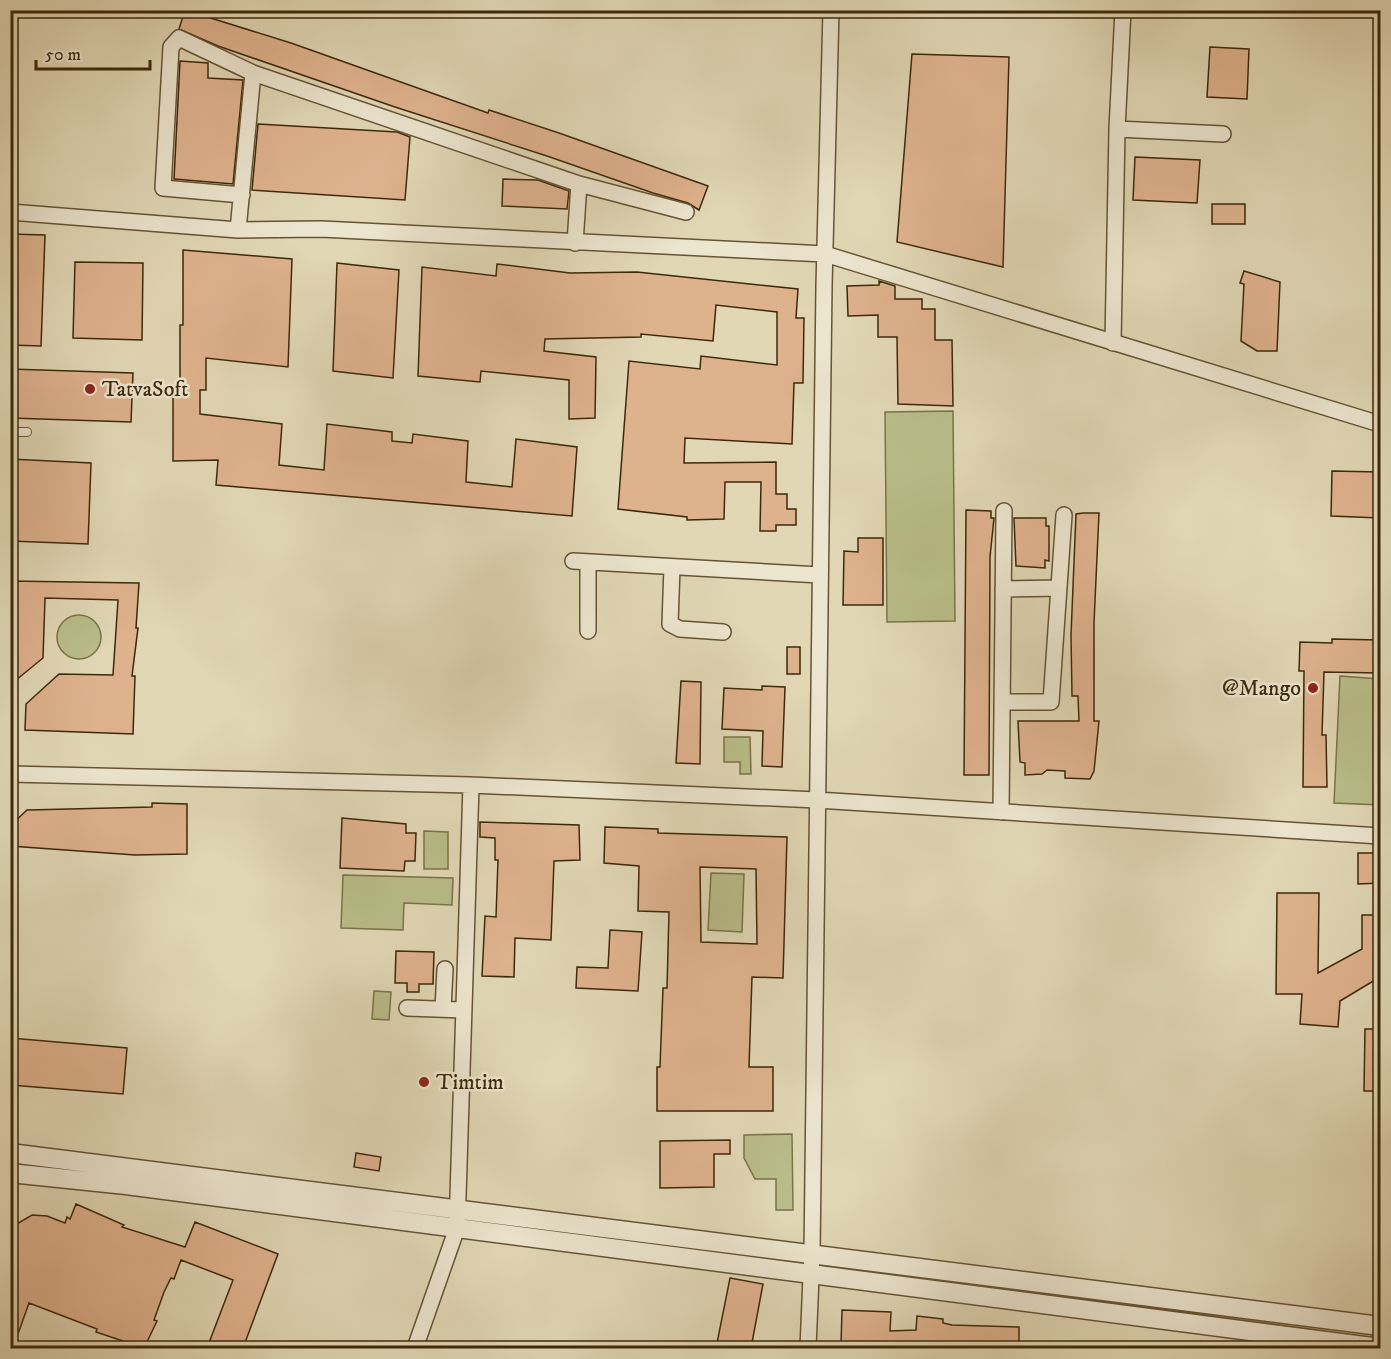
<svg xmlns="http://www.w3.org/2000/svg" width="1391" height="1359" font-family="'IM FELL DW Pica',serif">
  <style>
    .green { fill: #b9bd89; stroke: #7b7349; stroke-width: 1.5 }
    .building { fill: #dfb28e; stroke: #3d2909; stroke-width: 1.5; fill-rule: evenodd }
    .lines { fill: none; stroke-linecap: round; stroke-linejoin: round }
    .service-casing { stroke: #665434; stroke-width: 10 }
    .minor-casing { stroke: #665434; stroke-width: 18 }
    .tertiary-casing { stroke: #665434; stroke-width: 21 }
    .service { stroke: #ece5cf; stroke-width: 8 }
    .minor { stroke: #ece5cf; stroke-width: 15 }
    .tertiary { stroke: #ece5cf; stroke-width: 18 }
    .poi-dot { fill: #8f2418; stroke: #ece5cf; stroke-width: 2 }
    .labels { text-anchor: middle; dominant-baseline: central; stroke-width: 5; stroke-linejoin: round; paint-order: stroke }
    .poi-label { font-size: 22px; fill: #3d2909; stroke: #ece5cf; text-anchor: start }
  </style>
  <rect width="100%" height="100%" fill="#e1d7b5"/>
  <filter id="stains"><feTurbulence type="fractalNoise" baseFrequency=".00333" numOctaves="4"/><feColorMatrix values="0 0 0 0 .2 0 0 0 0 .09 0 0 0 0 .02 0 0 0 .5 -.17"/></filter>
  <radialGradient id="worn" r=".72"><stop offset=".6" stop-color="#630" stop-opacity="0"/><stop offset="1" stop-color="#630" stop-opacity=".3"/></radialGradient>
  <path class="green" d="M953,411L955,621L887,622L885,412Z
    M57 637a22 22 0 1 1 44 0a22 22 0 1 1-44 0Z
    M1340,676L1380,679V805L1334,803Z
    M724,737H750L751,774H740V762H724Z
    M424,831L448,832V869H424Z
    M711,873L744,874L742,932L708,930Z
    M343,875L453,878L452,905L404,903L403,930L341,928Z
    M374,991L391,992L389,1020L372,1019Z
    M792,1134L793,1210H776V1179H755L744,1158V1135Z"/>
  <path class="building" d="M185,10L291,43L488,113L489,110L559,133L708,186L699,210L688,203L653,193L547,156L395,107L218,46L179,29Z
    M1210,47L1249,49L1247,99L1207,97Z
    M912,54L1009,57L1003,267L897,242Z
    M180,61L208,63V78L243,80L233,184L174,179Z
    M258,124L397,132L410,137L405,200L252,190Z
    M1135,157L1200,160L1197,203L1133,200Z
    M503,179L538,180L569,191L567,209L502,206Z
    M1212,204H1245V224H1212Z
    M10,234L45,235L41,346L10,345Z
    M183,250L292,259L288,367L206,358V390H200V414L282,424L279,465L324,470L327,424L392,432V441L412,443L413,434L468,441L466,482L512,487L516,439L577,447L572,516L216,485L218,460L173,461V395H180V325H183Z
    M75,262L143,263L142,340L73,338Z
    M337,263L399,270L393,378L333,371Z
    M497,264L570,273L637,272L798,289L796,318H804L803,383H794L792,444L685,438L684,463L776,462V494H787V509H796V525H776V531H760L761,482H725L724,519L687,520V517L618,509L629,361L700,369L701,356L777,365V312L716,305L713,341L641,334V337L545,339L544,351L596,357L595,418L569,419V380L481,371L480,382L418,376L422,267L496,276Z
    M1244,271L1280,282L1277,351H1257L1241,341L1244,284L1240,283Z
    M879,281L895,286V299H922V309H935V340H952L953,406L898,404L897,337H878V315L848,316L847,286L879,285Z
    M10,369L133,373L131,422L10,418Z
    M10,459L91,463L88,544L10,541Z
    M1332,471L1380,472V518L1331,516Z
    M966,510L991,511V518H994L990,557L989,775H964Z
    M1083,513H1099L1094,623V721H1099L1094,771L1090,779L1065,778V771L1047,770L1042,774L1025,775V763L1020,762L1018,721H1079L1078,696H1072L1071,635L1076,514Z
    M1014,518H1046V526H1049V561L1045,560V568L1016,566Z
    M858,538H883V605H843L844,551L858,552Z
    M10,581L139,583L136,628H138L132,676H135L133,734L25,730L26,704L59,674L113,675L118,600L45,598L43,658L10,685Z
    M1332,639L1380,640V673L1324,672L1322,735H1326L1327,787H1303L1304,671H1299L1300,642L1332,643Z
    M787,647H800V674H787Z
    M681,681L701,682L700,764L676,763Z
    M762,686L785,687L782,767L762,766L763,731L722,729L724,688L762,690Z
    M152,803L187,804V854L135,855L10,846V826L27,810L152,807Z
    M342,818L406,824V833H416L415,861H405L404,871L340,868Z
    M480,822L579,825L580,860L554,861L551,940L515,938L514,977L482,976L485,916L496,917L498,860H495V838L480,837Z
    M605,827L658,829V833L787,837L783,978L752,977L749,1067H773V1111H657V1067H660L663,988H667L669,912L638,911L639,866L604,863ZM700,867L756,869L757,944L701,942Z
    M1358,853H1380V883L1358,884Z
    M1277,893H1319L1318,973L1362,949V915H1376L1377,941H1380V977L1340,1001L1338,1027L1300,1024L1302,994H1276Z
    M610,930L642,932L638,991L576,988L577,967L608,968Z
    M396,951L434,952L433,984H419V992H407V983H395Z
    M1365,1029H1380V1091H1364Z
    M10,1038L127,1048L123,1094L10,1085Z
    M730,1140V1154H714V1187L660,1188V1141Z
    M356,1153L381,1157L379,1171L354,1167Z
    M76,1204L124,1225L122,1227L185,1247L195,1222L278,1254L243,1348H207L233,1280L181,1260L174,1279L171,1278L164,1292L154,1320L157,1321L144,1348L96,1332L97,1329L29,1303L13,1348H10V1231L15,1225L32,1215L47,1216L65,1223L67,1217L70,1219Z
    M730,1278L763,1284L751,1348H716Z
    M842,1310L891,1312L890,1331L916,1330L917,1316L943,1319V1323L952,1325L1019,1327V1348H918V1342H890V1346L841,1344Z"/>
  <g class="lines">
    <g class="service-casing">
      <path id="service" d="M10,432H27"/>
    </g>
    <g class="minor-casing">
      <path id="minor" d="M1117,129L1223,134
        M242,195L163,188L171,47L179,38L253,73
        M10,212L238,230L321,229L825,254L1380,424
        M238,230L253,73L579,184L686,212
        M575,243L579,184
        M1113,343L1117,129L1123,10
        M573,561L820,575
        M672,567L670,624L680,629L723,632
        M1003,589L1059,588
        M588,631V562
        M1002,702H1051L1064,515
        M10,774L471,785L817,800L1380,836
        M1001,812L1004,511
        M407,1008L464,1010
        M443,1009L445,969
        M415,1348L457,1228L471,785
        M808,1348L812,1253L824,286L831,10"/>
    </g>
    <g class="tertiary-casing">
      <path id="tertiary" d="M10,1153L1380,1326
        M10,1173L126,1185L1380,1348"/>
    </g>
    <use href="#service" class="service"/>
    <use href="#minor" class="minor"/>
    <use href="#tertiary" class="tertiary"/>
  </g>
  <g class="poi-dot">
    <circle cx="90" cy="389" r="6"/>
    <circle cx="1313" cy="688" r="6"/>
    <circle cx="424" cy="1082" r="6"/>
  </g>
  <g class="labels">
    <g class="poi-label">
      <text x="102" y="389">TatvaSoft</text>
      <text x="1301" y="688" text-anchor="end">@Mango</text>
      <text x="436" y="1082">Timtim</text>
    </g>
  </g>
  <rect width="1391" height="1359" fill="none" stroke="#e1d7b5" stroke-width="36"/>
  <rect x="12" y="12" width="1367" height="1335" fill="none" stroke="#3d2909" stroke-width="3"/>
  <rect x="18" y="18" width="1355" height="1323" fill="none" stroke="#3d2909" stroke-width="1.5"/>
  <path d="M36 60v9h114v-9" fill="none" stroke="#3d2909" stroke-width="3"/>
  <text x="45" y="60" font-size="18" fill="#3d2909" stroke="#ece5cf" stroke-width="4.5" paint-order="stroke">50 m</text>
  <rect width="100%" height="100%" filter="url(#stains)"/>
  <rect width="100%" height="100%" fill="url(#worn)"/>
</svg>
